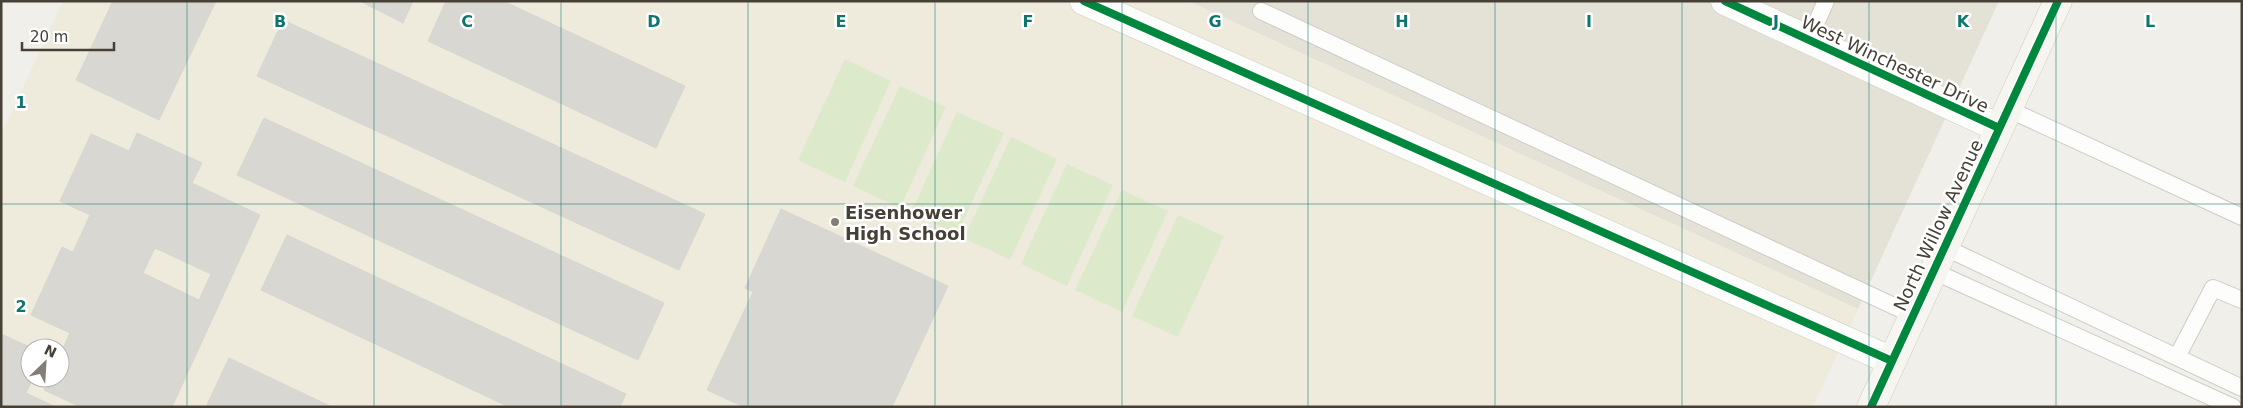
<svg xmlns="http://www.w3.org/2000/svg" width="2243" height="408" font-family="'DejaVu Sans',sans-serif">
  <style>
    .residential { fill: #e4e1d7 }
    .education { fill: #eeeadc; fill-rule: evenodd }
    .green { fill: #dceacb }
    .building { fill: #d9d7d2; stroke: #d8d6d0; fill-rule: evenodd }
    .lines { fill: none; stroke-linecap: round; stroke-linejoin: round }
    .lane-casing { stroke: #ceccc7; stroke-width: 18 }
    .street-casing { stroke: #ceccc7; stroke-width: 29 }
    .secondary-casing { stroke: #cfccc1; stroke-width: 29 }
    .lane { stroke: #fdfdfc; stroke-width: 16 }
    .street { stroke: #fdfdfc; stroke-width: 28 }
    .secondary { stroke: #f6f5ef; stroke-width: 28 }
    .cycleway-casing { stroke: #fff; stroke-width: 11 }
    .cycleway { stroke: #00873e; stroke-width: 8 }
    .grid { fill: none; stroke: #0f766e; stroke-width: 1; stroke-opacity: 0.55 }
    .poi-dot { fill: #827d75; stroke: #fff; stroke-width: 2 }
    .labels { text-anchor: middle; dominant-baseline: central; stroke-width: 5; stroke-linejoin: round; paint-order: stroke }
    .street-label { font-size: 18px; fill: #464036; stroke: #fff }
    .poi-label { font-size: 18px; font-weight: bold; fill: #464036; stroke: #fff; text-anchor: start }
    .grid-label { font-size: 16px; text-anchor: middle; font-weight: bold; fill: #0f766e; stroke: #fff; stroke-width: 5; stroke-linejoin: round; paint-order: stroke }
  </style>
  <rect width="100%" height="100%" fill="#f0efea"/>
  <path class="residential" d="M1188,1H1999L1858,309Z"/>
  <path class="education" d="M63,1H1188L1858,309L1813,407H1V135ZM30,348H60V378H30Z"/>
  <path class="green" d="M845,59L891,81L845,182L798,160Z
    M900,86L946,107L900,208L853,186Z
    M957,112L1004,133L957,234L911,213Z
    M1011,137L1057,159L1010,260L964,238Z
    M1067,164L1113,185L1067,286L1021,264Z
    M1122,190L1168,211L1122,312L1075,290Z
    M1178,215L1224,236L1178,337L1132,316Z"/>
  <path class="building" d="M113,1H216L159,120L76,80Z
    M360,1H413L403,23Z
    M446,1H503L685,86L656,148L428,41Z
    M283,20L705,214L679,270L257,76Z
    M264,118L664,303L638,360L237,175Z
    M137,133L202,163L192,183L260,215L172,407H81L44,390L49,378H60V355L70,333L31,315L62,247L73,252L90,215L60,201L91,134L129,151ZM155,248L211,274L199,300L143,273Z
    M781,209L948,286L892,407H744L707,390L753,292L745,288Z
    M287,235L626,394L620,407H509L261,290Z
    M1,334L32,348H30V378H33L26,393L56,407H1Z
    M229,358L332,407H206Z"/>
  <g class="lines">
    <g class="lane-casing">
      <path id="lane" d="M1261,11L1913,315
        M1808,41L1826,1
        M2008,109L2242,217
        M1944,247L2242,388
        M1933,271L2233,407
        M2177,357L2213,288L2242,300"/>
    </g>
    <g class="street-casing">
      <path id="street" d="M1084,1L1892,361
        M1725,1L1999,128"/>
    </g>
    <g class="secondary-casing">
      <path id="secondary" d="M1871,407L2058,1"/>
    </g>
    <use href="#lane" class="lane"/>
    <use href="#street" class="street"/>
    <use href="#secondary" class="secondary"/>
    <g class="cycleway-casing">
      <path id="cycleway" d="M1084,1L1892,361
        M1725,1L1999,128
        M1871,407L2058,1"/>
    </g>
    <use href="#cycleway" class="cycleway"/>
  </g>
  <path class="grid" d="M187,1V407M374,1V407M561,1V407M748,1V407M935,1V407M1122,1V407M1308,1V407M1495,1V407M1682,1V407M1869,1V407M2056,1V407M1,204H2242"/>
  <circle class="poi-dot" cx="835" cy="222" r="5"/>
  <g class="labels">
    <g class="street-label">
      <text transform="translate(1895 64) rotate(25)">West Winchester Drive</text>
      <text transform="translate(1938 225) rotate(-65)">North Willow Avenue</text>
    </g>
    <g class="poi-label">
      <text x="845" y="212">Eisenhower<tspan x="845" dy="21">High School</tspan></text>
    </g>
  </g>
  <g class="grid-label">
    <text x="280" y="27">B</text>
    <text x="467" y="27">C</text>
    <text x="654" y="27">D</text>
    <text x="841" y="27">E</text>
    <text x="1028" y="27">F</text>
    <text x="1215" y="27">G</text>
    <text x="1402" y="27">H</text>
    <text x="1589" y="27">I</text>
    <text x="1776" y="27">J</text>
    <text x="1963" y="27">K</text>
    <text x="2150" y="27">L</text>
    <text x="21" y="108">1</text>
    <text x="21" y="312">2</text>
  </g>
  <rect width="2243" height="408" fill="none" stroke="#464036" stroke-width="5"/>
  <g transform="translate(45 363) rotate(25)"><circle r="24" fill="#ffffff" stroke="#b5b3af"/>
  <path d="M0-4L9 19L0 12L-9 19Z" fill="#827d75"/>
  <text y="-8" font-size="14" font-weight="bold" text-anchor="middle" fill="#464036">N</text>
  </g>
  <path d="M22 42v8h92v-8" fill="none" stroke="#464036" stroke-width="2.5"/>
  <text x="30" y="42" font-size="15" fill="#464036" stroke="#ffffff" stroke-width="4" paint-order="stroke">20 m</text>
</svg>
